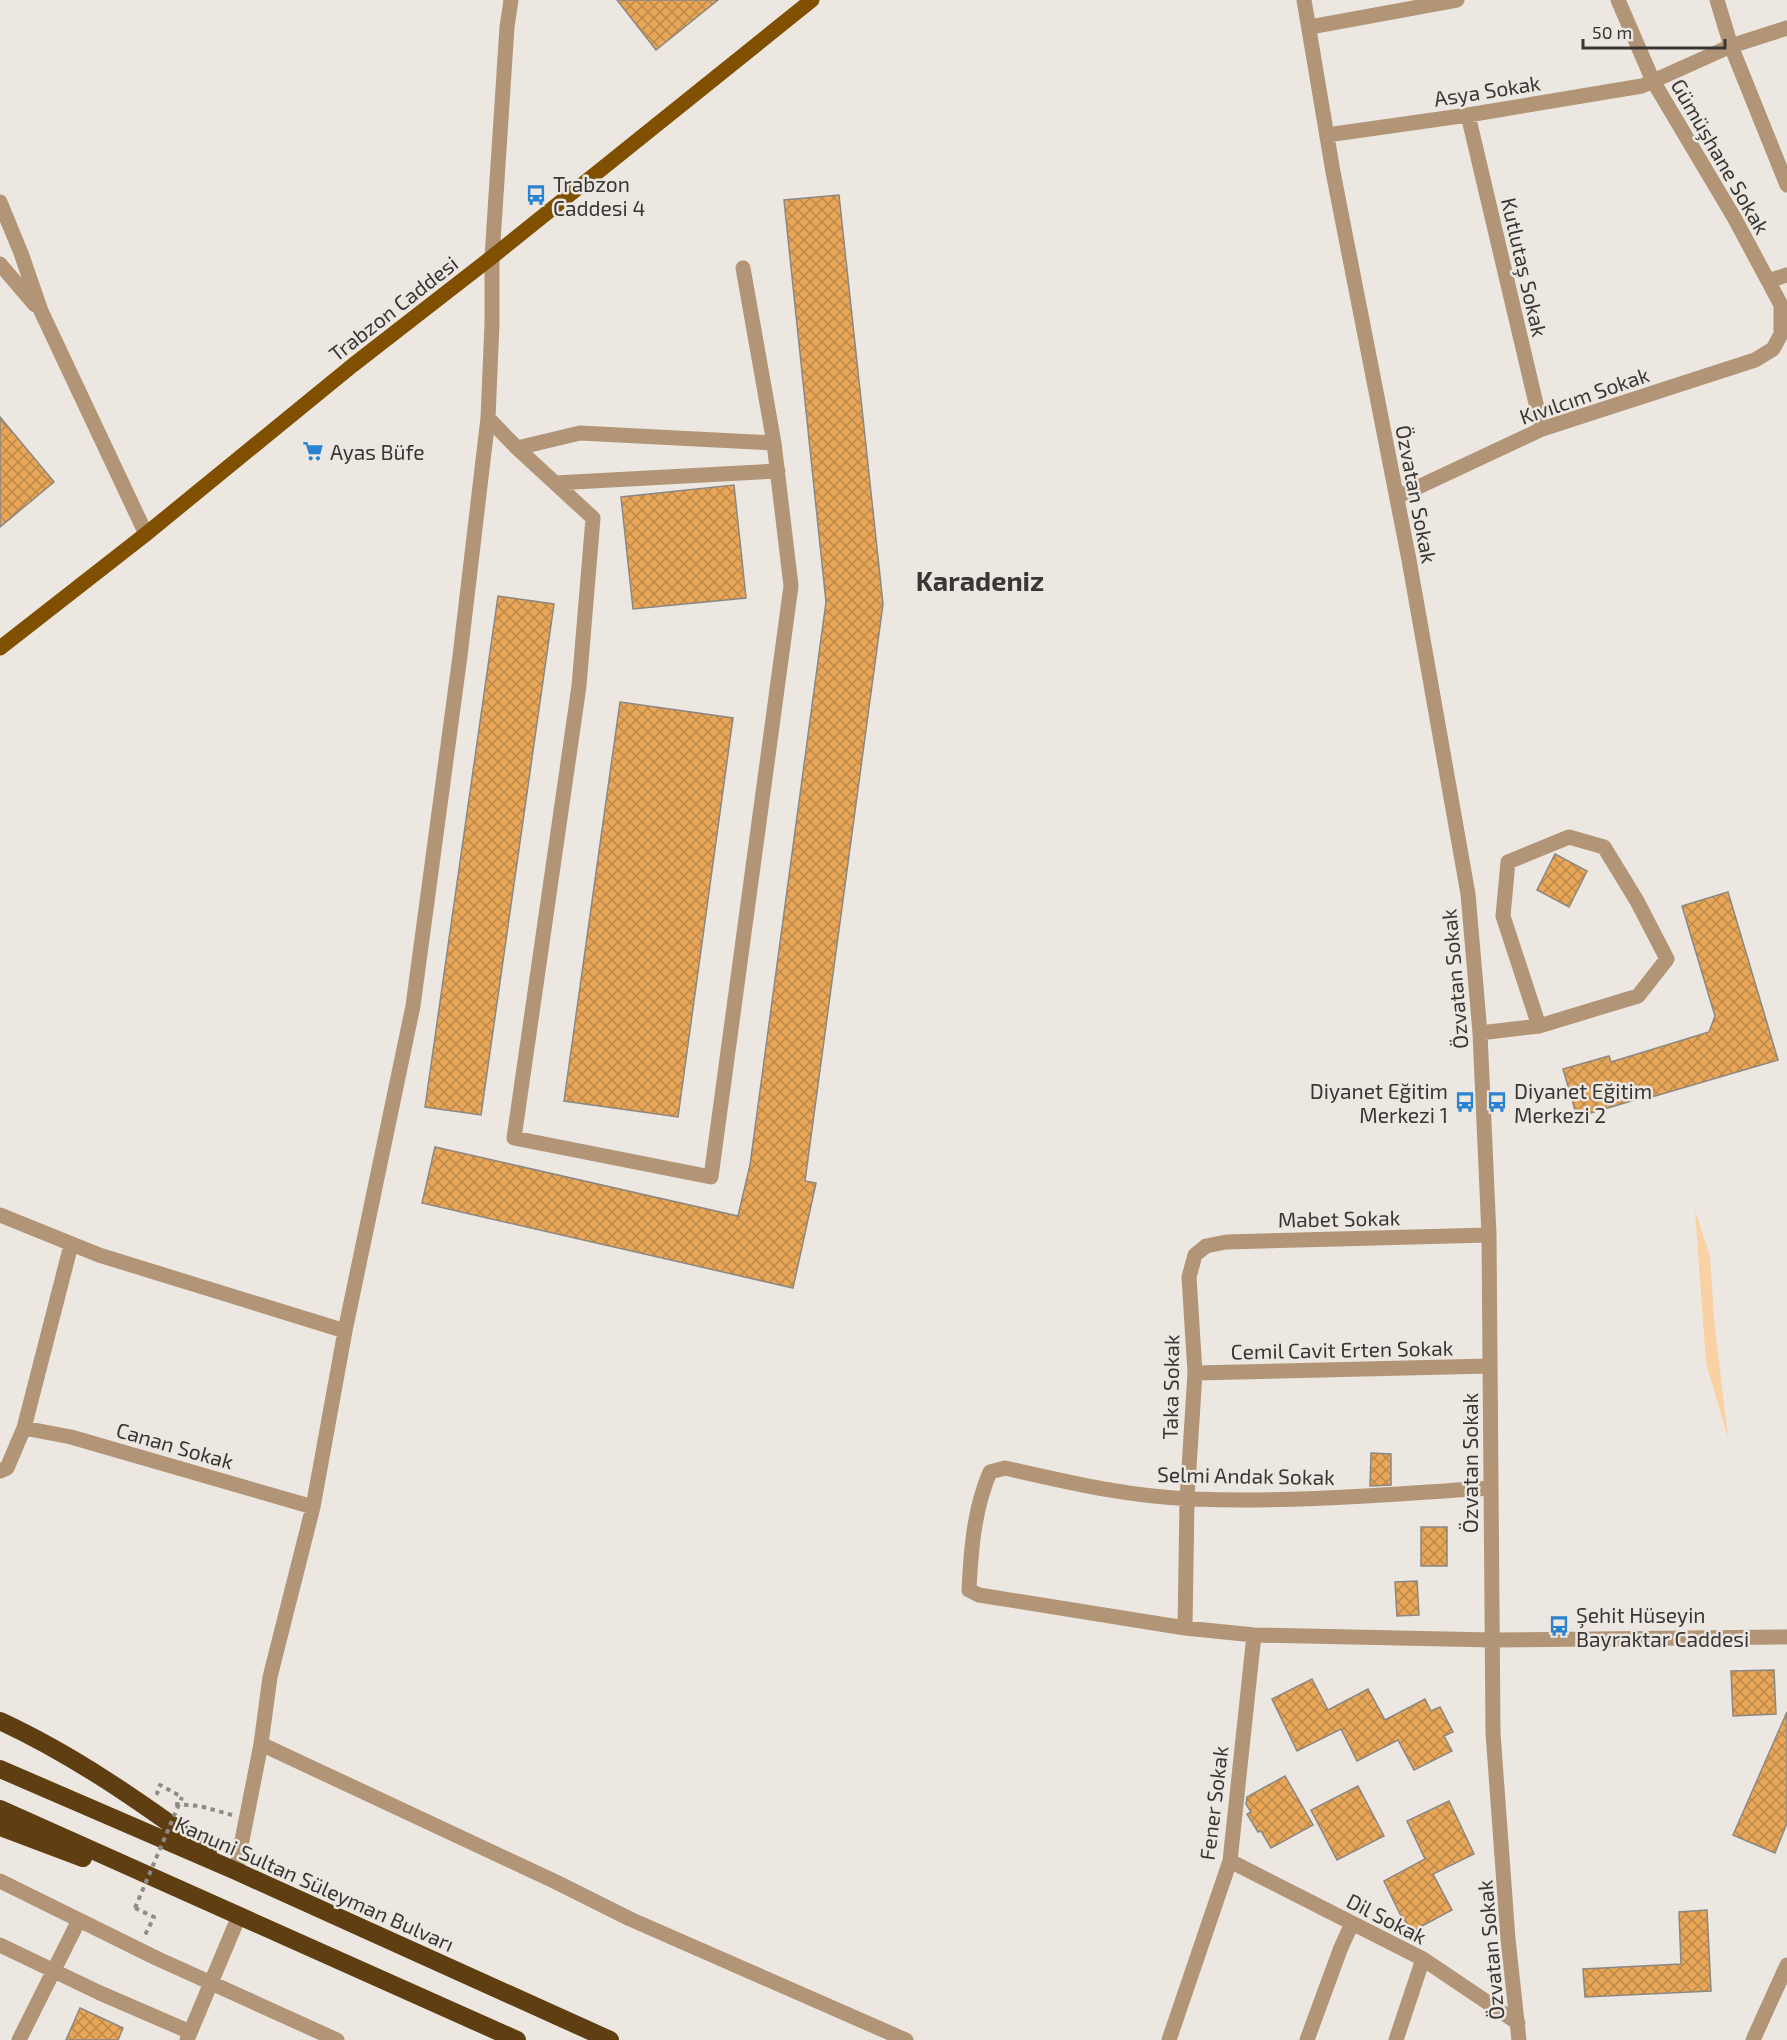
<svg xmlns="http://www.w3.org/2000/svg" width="1787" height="2040" font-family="'Exo 2',sans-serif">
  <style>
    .grass { fill: #f9d1a4 }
    .building { fill: url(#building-cross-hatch); stroke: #8c8782; stroke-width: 1.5 }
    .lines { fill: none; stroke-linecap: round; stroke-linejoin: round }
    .path { stroke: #8f8b87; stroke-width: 4; stroke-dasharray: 4.5 4.5; stroke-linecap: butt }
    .minor { stroke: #b19576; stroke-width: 15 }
    .major { stroke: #804f00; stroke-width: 15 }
    .highway { stroke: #5f3e12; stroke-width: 18 }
    .path-bridge { stroke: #8f8b87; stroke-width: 4; stroke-dasharray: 4.5 4.5; stroke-linecap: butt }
    .labels { text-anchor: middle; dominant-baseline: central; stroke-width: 5; stroke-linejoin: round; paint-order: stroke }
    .street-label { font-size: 21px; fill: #393634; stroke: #ece7e1 }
    .poi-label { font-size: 21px; fill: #393634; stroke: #ece7e1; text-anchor: start }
    .district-label { font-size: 27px; font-weight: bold; fill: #393634; stroke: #ece7e1 }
  </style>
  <defs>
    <pattern id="building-cross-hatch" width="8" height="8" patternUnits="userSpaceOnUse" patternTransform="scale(1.5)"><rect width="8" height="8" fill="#e8a758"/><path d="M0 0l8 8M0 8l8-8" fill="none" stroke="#bd894a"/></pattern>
  </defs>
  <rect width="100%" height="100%" fill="#ece7e1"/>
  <path class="grass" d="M1695,1210L1710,1256L1714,1318L1728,1438L1706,1363Z"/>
  <path class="building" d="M617,0H718L656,50Z
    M839,195L883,604L805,1181L816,1183L793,1288L422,1203L435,1147L738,1216L750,1165L826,602L784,200Z
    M0,417L54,482L0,527Z
    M734,485L746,598L633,609L621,497Z
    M498,596L554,604L481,1115L425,1107Z
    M620,702L733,718L678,1117L564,1101Z
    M1555,854L1587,871L1569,907L1537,890Z
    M1728,892L1778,1060L1645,1099V1097L1577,1117L1563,1069L1609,1056L1611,1062L1709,1032L1715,1016L1682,906Z
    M1371,1453L1391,1454V1485L1370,1486Z
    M1421,1527H1447V1566H1421Z
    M1417,1581L1419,1615L1397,1616L1395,1582Z
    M1774,1670L1776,1714L1733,1716L1731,1671Z
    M1312,1679L1328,1710L1368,1689L1385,1720L1425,1699L1431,1711L1440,1707L1453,1732L1444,1736L1452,1751L1414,1770L1398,1740L1357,1761L1341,1729L1297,1751L1272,1699Z
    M1787,1712V1823L1775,1853L1733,1835Z
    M1285,1776L1313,1825L1271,1848L1261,1831L1258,1832L1247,1814L1251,1812L1246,1804L1247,1797Z
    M1358,1786L1384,1836L1337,1860L1311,1810Z
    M1449,1801L1474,1854L1433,1874L1452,1910L1411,1932L1402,1915L1401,1916L1384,1881L1425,1859L1407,1821Z
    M1707,1910L1711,1991L1585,1997L1583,1969L1681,1964L1679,1912Z
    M80,2008L123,2028L118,2040H66Z"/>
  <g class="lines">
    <path class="path" d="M159,1794L157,1793L160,1785L182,1797
      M175,1804L200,1806L232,1815
      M135,1908L154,1917L145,1935"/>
    <path class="minor" d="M1304,0L1333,172L1409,560L1468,894L1480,1033L1489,1235L1493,1733L1508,1939L1519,2040
      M1717,0L1731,46L1787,185
      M1310,27L1457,0
      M1468,115L1542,429
      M1327,135L1468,115L1642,86L1731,46L1787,28
      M0,202L21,253L41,311L146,534
      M0,264L35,305
      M1768,281L1787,275
      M488,418L517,448L593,518L579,686L514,1138L711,1177L791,586L774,443L743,268
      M517,448L580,433L774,443
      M555,483L778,471
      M1397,497L1542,429L1755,360L1773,349L1781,334V305L1735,219L1653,81L1618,0
      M1480,1033L1539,1026L1638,996L1667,959L1637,901L1604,847L1569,837L1508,862L1503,916L1539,1026
      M0,1215L99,1255L345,1331
      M1195,1373L1490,1366
      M24,1428L71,1437L313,1507
      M0,1471L7,1468L24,1428L71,1245
      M1490,1488C1392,1494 1292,1503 1194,1499C1129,1497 1067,1482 1005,1468L990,1472C974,1509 971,1550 969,1590L979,1595L1185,1628L1254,1635L1493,1640L1787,1637
      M1185,1628L1187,1499L1195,1373L1189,1277L1195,1255L1206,1246L1226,1242L1489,1235
      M261,1744L556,1882L630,1919L906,2040
      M1230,1861L1423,1959L1518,2023
      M236,1871L261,1744L270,1677L313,1507L345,1331L413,1006L460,656L488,418L492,324V257L507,27L511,0
      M0,1881L156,1958L337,2040
      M0,1945L100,1993L190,2032
      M19,2040L79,1920
      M187,2040L239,1916
      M1169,2040L1230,1861L1254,1635
      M1307,2040L1340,1950L1352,1923
      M1396,2040L1423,1959
      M1753,2040L1787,1965"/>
    <path class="major" d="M0,648L146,534L353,365L492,257L812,0"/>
    <path class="highway" d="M0,1721C74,1755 142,1803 208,1851
      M0,1769L236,1871L610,2040
      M0,1809L517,2040
      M0,1827L83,1858"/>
    <path class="path-bridge" d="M135,1908L182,1797"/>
  </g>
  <defs>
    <g id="bus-bare" transform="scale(1.62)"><path d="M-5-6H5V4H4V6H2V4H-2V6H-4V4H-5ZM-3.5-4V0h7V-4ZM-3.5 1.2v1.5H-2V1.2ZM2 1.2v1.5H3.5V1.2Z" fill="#2a83d0" stroke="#ece7e1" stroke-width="2.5" paint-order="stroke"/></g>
    <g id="supermarket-bare" transform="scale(1.62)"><path d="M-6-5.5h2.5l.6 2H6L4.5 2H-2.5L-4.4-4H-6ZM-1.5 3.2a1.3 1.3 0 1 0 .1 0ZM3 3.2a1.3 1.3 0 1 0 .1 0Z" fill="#2a83d0" stroke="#ece7e1" stroke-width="2.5" paint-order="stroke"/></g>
  </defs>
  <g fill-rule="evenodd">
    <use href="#bus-bare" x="536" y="195"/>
    <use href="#supermarket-bare" x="313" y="451"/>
    <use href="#bus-bare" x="1465" y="1102"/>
    <use href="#bus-bare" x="1497" y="1102"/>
    <use href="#bus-bare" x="1559" y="1626"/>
  </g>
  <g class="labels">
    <g class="street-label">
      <text transform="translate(1487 90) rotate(-9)">Asya Sokak</text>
      <text transform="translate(1721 156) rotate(60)">Gümüşhane Sokak</text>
      <text transform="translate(1525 267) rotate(77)">Kutlutaş Sokak</text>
      <text transform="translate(393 308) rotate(-38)">Trabzon Caddesi</text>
      <text transform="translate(1584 395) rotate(-19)">Kıvılcım Sokak</text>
      <text transform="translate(1417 494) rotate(79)">Özvatan Sokak</text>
      <text transform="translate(1454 979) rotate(-95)">Özvatan Sokak</text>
      <text transform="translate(1339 1218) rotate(-1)">Mabet Sokak</text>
      <text transform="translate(1342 1349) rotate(-1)">Cemil Cavit Erten Sokak</text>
      <text transform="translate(1170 1387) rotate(-89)">Taka Sokak</text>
      <text transform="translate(175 1445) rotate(16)">Canan Sokak</text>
      <text transform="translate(1469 1463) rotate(-90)">Özvatan Sokak</text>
      <text transform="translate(1246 1475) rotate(1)">Selmi Andak Sokak</text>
      <text transform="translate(1213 1803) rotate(-83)">Fener Sokak</text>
      <text transform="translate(315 1883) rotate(24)">Kanuni Sultan Süleyman Bulvarı</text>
      <text transform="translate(1387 1918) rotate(27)">Dil Sokak</text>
      <text transform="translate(1490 1950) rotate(-95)">Özvatan Sokak</text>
    </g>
    <g class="poi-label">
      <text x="553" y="183">Trabzon<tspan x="553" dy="24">Caddesi 4</tspan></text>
      <text x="330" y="451">Ayas Büfe</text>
      <text x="1448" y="1090" text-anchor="end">Diyanet Eğitim<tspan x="1448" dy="24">Merkezi 1</tspan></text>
      <text x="1514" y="1090">Diyanet Eğitim<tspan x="1514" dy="24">Merkezi 2</tspan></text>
      <text x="1576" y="1614">Şehit Hüseyin<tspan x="1576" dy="24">Bayraktar Caddesi</tspan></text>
    </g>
    <g class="district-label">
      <text x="980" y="580">Karadeniz</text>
    </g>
  </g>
  <path d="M1583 39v9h142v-9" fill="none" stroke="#393634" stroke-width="3"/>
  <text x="1592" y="39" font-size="18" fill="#393634" stroke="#ece7e1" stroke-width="4.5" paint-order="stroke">50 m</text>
</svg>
